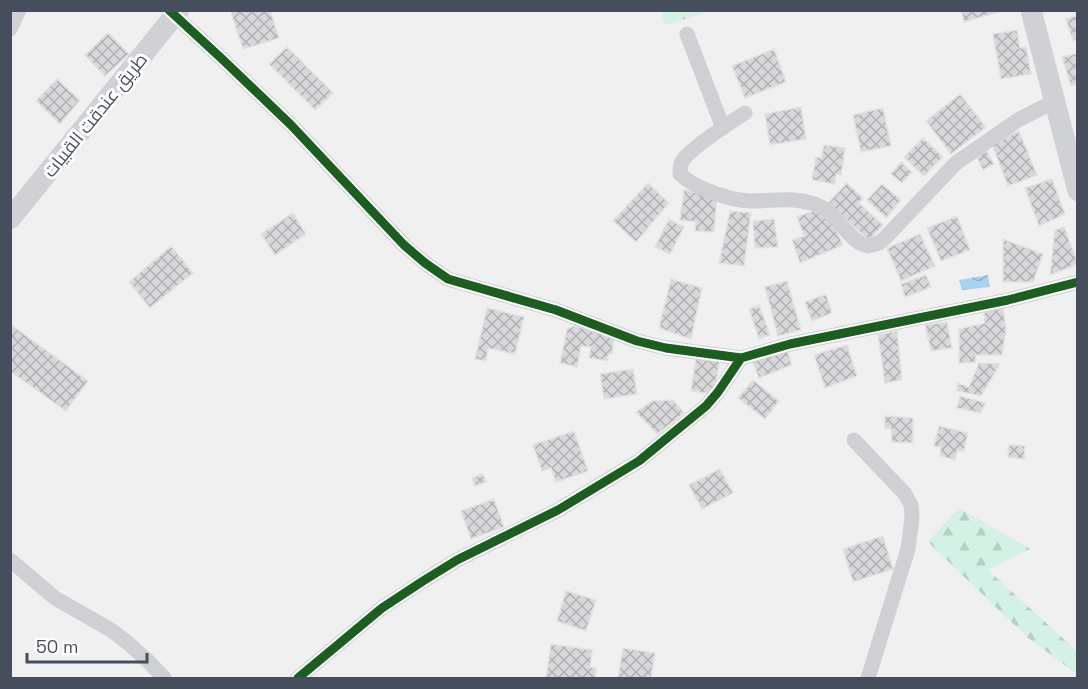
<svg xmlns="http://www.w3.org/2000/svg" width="1088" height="689" font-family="'Space Grotesk',Cairo,sans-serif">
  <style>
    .forest { fill: url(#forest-firs) }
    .water { fill: url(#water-waves) }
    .building { fill: url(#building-cross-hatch); stroke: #e2e2e3; stroke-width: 1.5 }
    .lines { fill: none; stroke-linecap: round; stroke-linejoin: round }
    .minor { stroke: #ced0d4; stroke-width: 15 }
    .secondary { stroke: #cfd1d5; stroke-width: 21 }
    .cycleway-casing { stroke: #fff; stroke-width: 13 }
    .cycleway { stroke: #1b5e20; stroke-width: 9 }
    .labels { text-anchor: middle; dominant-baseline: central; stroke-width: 6; stroke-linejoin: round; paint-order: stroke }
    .street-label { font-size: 18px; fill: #464e5d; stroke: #fff }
  </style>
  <defs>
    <pattern id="forest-firs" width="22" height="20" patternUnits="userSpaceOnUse" patternTransform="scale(1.5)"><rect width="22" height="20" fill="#d3f1e4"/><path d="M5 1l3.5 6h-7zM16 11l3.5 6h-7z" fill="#b6d0c6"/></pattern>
    <pattern id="water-waves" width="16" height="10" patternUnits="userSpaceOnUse" patternTransform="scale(1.5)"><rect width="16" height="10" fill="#a7d3f0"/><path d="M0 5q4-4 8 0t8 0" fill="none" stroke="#8aadc6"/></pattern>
    <pattern id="building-cross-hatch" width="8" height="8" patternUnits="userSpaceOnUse" patternTransform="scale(1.5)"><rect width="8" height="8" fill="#d8d8db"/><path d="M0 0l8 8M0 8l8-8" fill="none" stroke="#b1b1b5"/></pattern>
  </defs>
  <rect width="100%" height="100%" fill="#f1f0f0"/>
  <path class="forest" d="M661,10H712V11L665,25Z
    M959,508L1030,549L988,570L1077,651V674L1028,638L928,542Z"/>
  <path class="water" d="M988,275L990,287L962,290L959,280Z"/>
  <path class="building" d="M230,10H270L279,38L243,49Z
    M961,10H1005L964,22Z
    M1078,15V40L1073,41L1066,19Z
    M1017,30L1020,48L1026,47L1031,74L1001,79L993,34Z
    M108,33L129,54L105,76L85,55Z
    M287,47L333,93L315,110L269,64Z
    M774,49L786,82L745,98L732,66Z
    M1078,53V84L1071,86L1062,57Z
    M57,79L80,100L60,124L36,101Z
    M960,94L986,127L951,154L926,121Z
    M801,107L806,139L770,145L765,114Z
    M883,108L891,146L861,152L853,115Z
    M1019,131L1037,175L1008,186L992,144Z
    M923,138L943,157L924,176L904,157Z
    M824,145L845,148L841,175L836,174L835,184L812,180L816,157L821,158Z
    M986,150L994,164L983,170L976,155Z
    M901,162L912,172L902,183L891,174Z
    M1052,179L1065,214L1039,226L1025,188Z
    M648,183L669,203L636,242L613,221Z
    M847,183L863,198L859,203L883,225L869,240L828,203Z
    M882,184L901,200L886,218L867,200Z
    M684,190L717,197L714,232L695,231L696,222L680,220Z
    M815,210L831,220L843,245L800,263L792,240L804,236L797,217Z
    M730,211L751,213L744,266L719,263Z
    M293,213L306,234L275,255L261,234Z
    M957,216L970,250L941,261L927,228Z
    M669,219L684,227L670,254L655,247Z
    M774,219L778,247L755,248L753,221Z
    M1064,227L1078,264L1050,275L1055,230Z
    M920,234L935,266L901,281L887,248Z
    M1003,239L1043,254L1033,282H1003Z
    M171,246L193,273L150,308L129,282Z
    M926,275L931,287L905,297L901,284Z
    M671,279L702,288L691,339L659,328Z
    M787,281L801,330L778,336L765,287Z
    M826,294L832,313L812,321L805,302Z
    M759,305L770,335L759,339L749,309Z
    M487,308L524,317L515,354L488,348L486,361L475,359Z
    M1003,308L1006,330L1002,355H976L975,362L959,363V329L985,323L984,312Z
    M947,322L952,348L931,351L925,325Z
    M10,324L88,381L66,411L10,371Z
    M574,326L614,336L612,354H608V361L589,358L591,347L581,346L577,367L560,363L567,329Z
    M897,331L902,380L885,383L878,335Z
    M847,345L857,376L825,388L814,355Z
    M786,347L792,365L759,378L752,360Z
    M696,358L720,361L713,394L691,391Z
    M979,363L1000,364L981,396L957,391L958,383L969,387Z
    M633,369L637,394L604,399L600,374Z
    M753,380L779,401L765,419L738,398Z
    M960,396L986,403L980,413L957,408Z
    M673,400L684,413L657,434L636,412L652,401Z
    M885,416L913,418V443L892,442L891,428L885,429Z
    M939,426L968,433L964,451H957L955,460L940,456L941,447L934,446Z
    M574,431L588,471L556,482L551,468L542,471L533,445Z
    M1009,445L1025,446L1024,459L1008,457Z
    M720,469L733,493L702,509L689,485Z
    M483,474L486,482L475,486L472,478Z
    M494,499L504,527L471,539L461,511Z
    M883,536L893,569L853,582L843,549Z
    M566,591L596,600L586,631L557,621Z
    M551,644L592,650L590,667L596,668L595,678H546Z
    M623,648L655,653L651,678H618Z"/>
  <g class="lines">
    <path class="minor" d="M169,10L221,58L291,125L404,245L425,263L448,279L556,310L637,341L666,348L741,358L790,344L1008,300L1078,282
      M10,29L19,10
      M687,34L723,128
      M745,113C731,122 692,147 683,160C680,164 680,168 680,174C694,188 731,201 752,201C772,201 791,197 811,203C837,209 847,242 868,246L879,243L885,238L956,163L1018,120L1055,101
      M854,440L905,494L911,505L912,518L908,549L868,678
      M10,560L55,598L111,630L128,643L148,661L164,678
      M298,678L382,608L423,581L457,560L558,510L639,461L706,406L718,392L741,358"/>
    <path class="secondary" d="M1031,10L1078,191
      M10,219L179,10"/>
    <g class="cycleway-casing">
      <path id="cycleway" d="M169,10L221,58L291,125L404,245L425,263L448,279L556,310L637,341L666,348L741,358L790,344L1008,300L1078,282
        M298,678L382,608L423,581L457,560L558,510L639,461L706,406L718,392L741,358"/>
    </g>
    <use href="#cycleway" class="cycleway"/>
  </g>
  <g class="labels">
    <g class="street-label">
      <text transform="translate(95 115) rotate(-51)">طريق عندقت القبيات</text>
    </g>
  </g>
  <rect width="1088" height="689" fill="none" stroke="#464e5d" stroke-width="24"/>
  <path d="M27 653v9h120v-9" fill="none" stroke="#464e5d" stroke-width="3"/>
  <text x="36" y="653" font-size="18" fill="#464e5d" stroke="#ffffff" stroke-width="4.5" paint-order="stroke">50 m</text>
</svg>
